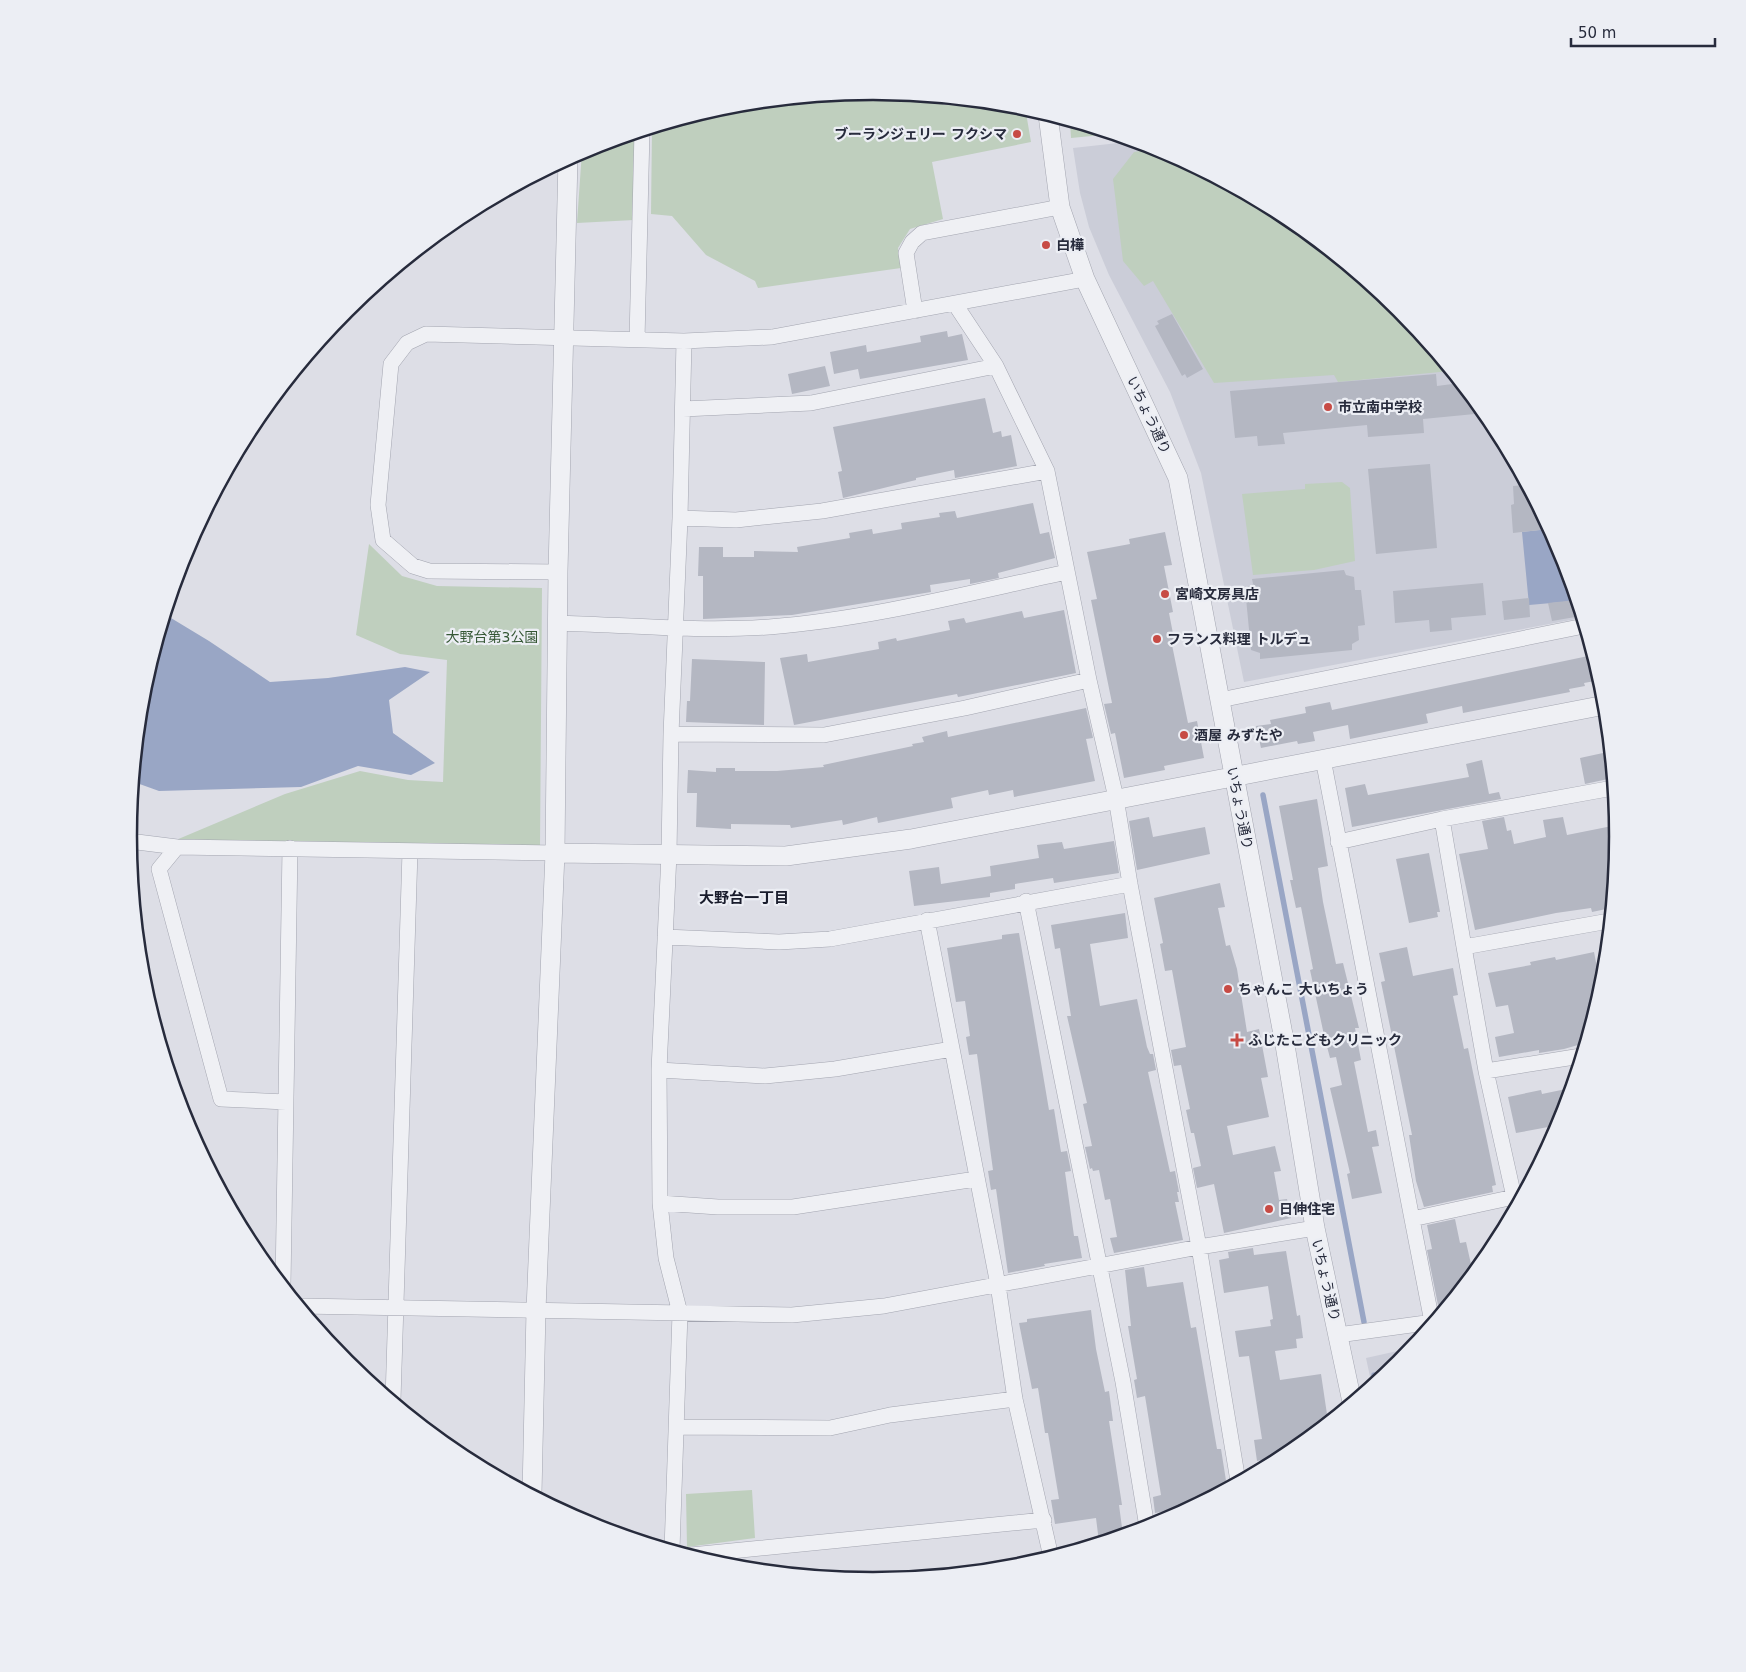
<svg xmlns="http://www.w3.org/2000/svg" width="1746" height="1672" font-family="'DejaVu Sans','Noto Sans JP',sans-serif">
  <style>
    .built { fill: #cbcdd8 }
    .green { fill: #bfcfbe }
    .water { fill: #99a6c5 }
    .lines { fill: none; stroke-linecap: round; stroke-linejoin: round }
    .stream { stroke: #99a6c5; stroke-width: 5.5 }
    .building { fill: #b4b7c2 }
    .minor-casing { stroke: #a3a5b0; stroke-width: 16 }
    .tertiary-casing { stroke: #a3a5b0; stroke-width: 20 }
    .minor { stroke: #eff0f4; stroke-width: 15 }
    .tertiary { stroke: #eff0f4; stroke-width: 19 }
    .poi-dot { fill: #c74b45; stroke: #eceef4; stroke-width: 2 }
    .labels { text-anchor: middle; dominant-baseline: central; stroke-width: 4.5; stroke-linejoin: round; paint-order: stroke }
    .poi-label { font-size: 14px; font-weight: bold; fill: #272b3c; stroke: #eceef4; text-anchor: start }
    .street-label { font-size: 14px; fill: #272b3c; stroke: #eceef4 }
    .park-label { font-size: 14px; fill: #355735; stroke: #eceef4 }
    .neighbourhood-label { font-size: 15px; font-weight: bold; fill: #191c2c; stroke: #eceef4 }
    .rim { fill: none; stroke: #272b3c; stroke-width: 2.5 }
  </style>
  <rect width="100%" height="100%" fill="#dddee6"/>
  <path class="built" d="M1136,141L1158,148L1287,217L1400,310L1492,422L1561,551L1581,618L1244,682L1201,473L1170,392L1109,275L1089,227L1080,193L1073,148Z
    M1411,1348L1399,1363L1372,1386L1366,1358Z"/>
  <path class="green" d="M873,91L936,97L944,105L977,102L1025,107L1031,142L932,162L943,219L910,229L898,248L901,268L758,288L755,281L706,255L672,216L651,214L652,128L728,106Z
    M1070,121L1112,134L1071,138Z
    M637,133L634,220L577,223L582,151Z
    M1157,148L1287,217L1400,310L1450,371L1338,382L1334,375L1214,383L1153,281L1144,286L1123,261L1113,179L1134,152Z
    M1342,482L1350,488L1355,561L1314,570L1253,575L1242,494L1305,489V484Z
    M369,544L402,576L437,586L542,588L540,848L176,840L285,794L360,771L408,780L443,782L447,660L400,654L356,635Z
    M752,1490L755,1538L687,1547L686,1494Z"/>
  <path class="water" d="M1549,529C1561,552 1571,575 1574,601L1529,605L1522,532Z
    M166,615L209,641L270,682L328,678L405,667L430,672L389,700L393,733L435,763L411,775L358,766L301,787L159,791L134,782L143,690Z"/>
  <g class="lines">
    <path class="stream" d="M1263,795L1364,1322
      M1374,1375L1375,1383"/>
  </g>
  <path class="building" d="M1172,314L1203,369L1187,378L1185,374L1182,376L1155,326L1159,324L1157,321Z
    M947,331L948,337L962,334L968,360L860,379L858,369L834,374L830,352L866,345L867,352L921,342L920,336Z
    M825,366L830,386L792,394L788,374Z
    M1436,374L1437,386L1460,383L1485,413L1423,419L1424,433L1368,437L1367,425L1283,433L1285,444L1258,446L1257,436L1235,438L1230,391Z
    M985,398L993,433L1001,431L1002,437L1011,435L1017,466L955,478L954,470L916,478V480L843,498L838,472L842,471L833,427Z
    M1430,464L1437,548L1376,554L1368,469Z
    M1526,485L1528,489L1549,529L1513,533L1511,505L1514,504L1513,486Z
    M1033,503L1040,534L1049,532L1055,558L998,573L999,578L970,584V579L930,585L931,592L792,615L703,619V576H698L699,547H723V557H754V551L798,552L797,547L850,538L849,533L872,529L873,534L902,529L901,523L940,517L939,513L955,511L957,518Z
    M1165,532L1172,565L1164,566L1173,612L1169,613L1175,644L1172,645L1188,723L1197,721L1204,758L1164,766L1165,770L1124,778L1115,733L1111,734L1104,704L1112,703L1091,600L1097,599L1087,552L1130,544L1129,539Z
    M1344,570L1346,575L1354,577L1355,590H1361L1365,625L1358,626L1359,640L1352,644V650L1260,659V653L1251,650L1245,588L1253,584L1252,579Z
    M1483,583L1486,615L1451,618L1452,630L1430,632L1429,620L1395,623L1393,591Z
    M1529,598L1530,617L1504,620L1502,601Z
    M1576,600L1581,616L1552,621L1548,603Z
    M1064,610L1076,673L958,697L957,694L794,725L780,658L807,654L808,662L879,649L878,642L896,638L897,641L950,630L948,621L964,618L966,623L1022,611L1024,618Z
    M1593,655L1600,680L1584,683L1585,686L1569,689L1570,692L1463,713L1462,706L1426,714L1428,723L1350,739L1348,725L1313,732L1315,741L1298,744L1297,741L1261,748L1256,726L1271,724L1270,720L1306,713L1305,707L1330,702L1332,710Z
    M692,659L765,662L764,725L686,722L687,701H690Z
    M1086,708L1093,738L1086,739L1095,781L1014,797L1013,790L989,795L988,790L951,798L953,808L878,823L877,817L843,825L842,820L791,828L790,825L731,824V829L696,827L697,793H687L688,770L716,772V768H735V771H777L824,767L823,765L913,746L912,744L924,742L922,737L947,731L948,737Z
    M1603,753L1608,779L1585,784L1580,758Z
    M1482,760L1489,794L1499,792L1501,799L1352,827L1345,788L1365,784L1368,795L1469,777L1466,764Z
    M1317,799L1328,866L1318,868L1323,902L1336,964L1343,963L1359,1028H1355L1361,1060L1354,1062L1368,1132L1376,1130L1379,1146L1372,1147L1382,1193L1352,1199L1347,1174L1350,1173L1330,1088L1342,1085L1336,1057L1330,1058L1324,1035L1310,970L1313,969L1301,907L1296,908L1290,880H1293L1279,806Z
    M1149,817L1153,837L1205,827L1210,854L1137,870L1129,821Z
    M1504,817L1507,831L1511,830L1514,844L1546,837L1543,820L1563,817L1567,835L1617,825L1618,836L1611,908L1592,912L1591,908L1556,913L1475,930L1459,854L1488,849L1482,821Z
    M1114,841L1119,873L1054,883L1053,878L1015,884V889L990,893V897L914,906L909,871L939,867L941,884L991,876L990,866L1039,858L1037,845L1062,842L1064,849Z
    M1429,853L1440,912H1437L1438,917L1409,923L1396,859Z
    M1220,883L1225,907L1218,908L1226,946L1230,945L1237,969L1247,1032L1259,1029L1268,1077L1261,1078L1269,1117L1227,1126L1233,1155L1275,1146L1281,1171L1274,1172L1279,1200L1287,1199L1291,1218L1224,1233L1214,1184L1197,1188L1193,1168L1201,1166L1194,1133H1191L1186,1110L1190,1109L1181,1065L1174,1066L1171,1050L1186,1047L1172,970L1165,971L1160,944L1163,943L1154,898Z
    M1125,913L1128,938L1090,944L1100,1006L1137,999L1147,1047L1150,1054H1153L1156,1070L1148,1072L1170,1172L1175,1171L1179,1192H1177L1179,1202H1175L1183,1240L1114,1253L1110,1238L1117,1237L1110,1199L1105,1200L1099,1170L1093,1171L1092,1168L1090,1169L1085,1147L1092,1146L1083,1104L1087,1103L1067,1016H1071L1060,948L1055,949L1051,925Z
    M1019,933L1049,1110L1054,1109L1061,1152L1067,1151L1071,1171L1065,1172L1074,1236H1078L1082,1258L1044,1264L1045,1266L1008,1273L996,1189L991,1190L988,1171L993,1170L977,1054L969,1055L966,1037L970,1036L965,1001L956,1002L947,948L1002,939V935Z
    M1407,947L1413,976L1453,968L1458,995L1453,996L1464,1049L1468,1048L1496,1185L1492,1186L1493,1192L1424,1207L1416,1181L1409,1135H1412L1381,982L1385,981L1379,953Z
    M1594,952L1601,988L1585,1043L1564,1049L1539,1053V1050L1499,1057L1495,1037L1514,1033L1508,1005L1496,1007L1488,973L1531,965L1530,962L1555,957L1556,960Z
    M1571,1088L1559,1125L1516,1133L1508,1097L1541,1090L1542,1094Z
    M1455,1219L1460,1243L1466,1242L1473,1273L1448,1303L1438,1305L1427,1250L1432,1249L1427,1225Z
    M1253,1248L1254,1255L1286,1251L1297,1316L1300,1315L1303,1338L1296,1339L1297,1348L1275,1351L1280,1380L1321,1374L1328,1421L1287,1455L1257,1461L1254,1440L1262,1439L1249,1356L1239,1357L1235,1331L1271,1326L1270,1320L1273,1319L1268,1286L1224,1293L1219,1260L1229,1258L1228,1252Z
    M1144,1267L1147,1287L1183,1282L1191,1328L1196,1327L1217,1449H1221L1227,1487L1162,1522L1161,1512L1155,1513L1153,1497L1161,1495L1145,1396L1137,1398L1134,1380L1137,1379L1128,1326H1131L1125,1270Z
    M1091,1310L1096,1349L1105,1392L1109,1391L1113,1421H1109L1122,1505H1119L1123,1535L1099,1542L1096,1518L1055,1524L1051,1500L1059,1499L1048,1433H1045L1038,1388L1032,1389L1019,1323L1027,1322V1319Z"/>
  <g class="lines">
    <g class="minor-casing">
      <path id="minor" d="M955,304L996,366L1047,471L1089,680L1116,798L1130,884L1199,1247L1238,1481
        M915,311L906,253L912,242L922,233L1060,207
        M637,340L642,131
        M683,409L811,403L996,366
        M680,518L736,520L822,511L1047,471
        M558,572L429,571L413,566L383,540L378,505L391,364L407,343L426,334L684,341L772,337L1085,279
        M557,623C627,625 699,632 769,627C870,619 969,593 1067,572
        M1220,700L1584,626
        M671,734L824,735L965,708L1089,680
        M1323,759L1412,1219L1514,1197
        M129,841L177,847
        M1338,842L1442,819
        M1026,901L1123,1382L1147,1527
        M927,920L998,1285L1015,1399L1051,1557
        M1609,921L1464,947L1442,819L1613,788
        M665,937L779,942L830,939L1130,884
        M1464,947L1486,1071L1514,1197L1521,1196
        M659,1070L765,1076L835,1069L952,1049
        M1486,1071L1581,1056
        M286,1102L221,1099L159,869L177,847L555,853
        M660,1203L718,1207H793L976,1179
        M1412,1219L1432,1322
        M283,1285L290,848
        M300,1306L792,1315L884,1306L1199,1247L1315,1228
        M1338,1335L1433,1322
        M393,1400L410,851
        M678,1427L830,1428L890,1415L1015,1399
        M672,1550L680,1313L666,1258L660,1203L659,1070L669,854L671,734L680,518L684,341
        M691,1555L1044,1520"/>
    </g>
    <g class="tertiary-casing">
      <path id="tertiary" d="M1048,115L1060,207L1085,279L1178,478L1285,1045L1315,1228L1352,1402
        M555,853L786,856L911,839L1605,705
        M532,1494L536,1310L555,853L558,572L568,158"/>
    </g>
    <use href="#minor" class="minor"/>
    <use href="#tertiary" class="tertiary"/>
  </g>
  <g class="poi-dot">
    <circle cx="1017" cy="134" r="5"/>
    <circle cx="1046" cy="245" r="5"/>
    <circle cx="1328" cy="407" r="5"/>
    <circle cx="1165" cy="594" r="5"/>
    <circle cx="1157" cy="639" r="5"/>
    <circle cx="1184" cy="735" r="5"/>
    <circle cx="1228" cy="989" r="5"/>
    <path d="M1234.5 1032.5h5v5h5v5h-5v5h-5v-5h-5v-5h5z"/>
    <circle cx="1269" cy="1209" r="5"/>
  </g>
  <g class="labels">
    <g class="poi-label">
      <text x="1007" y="134" text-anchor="end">ブーランジェリー フクシマ</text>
      <text x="1056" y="245">白樺</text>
      <text x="1338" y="407">市立南中学校</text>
      <text x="1175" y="594">宮崎文房具店</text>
      <text x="1167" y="639">フランス料理 トルデュ</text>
      <text x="1194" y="735">酒屋 みずたや</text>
      <text x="1238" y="989">ちゃんこ 大いちょう</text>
      <text x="1248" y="1040">ふじたこどもクリニック</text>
      <text x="1279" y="1209">日伸住宅</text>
    </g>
    <g class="street-label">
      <text transform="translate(1149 415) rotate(65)">いちょう通り</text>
      <text transform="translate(1240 808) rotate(79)">いちょう通り</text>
      <text transform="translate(1326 1280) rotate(77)">いちょう通り</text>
    </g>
    <g class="park-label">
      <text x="492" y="637">大野台第3公園</text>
    </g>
    <g class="neighbourhood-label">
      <text x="744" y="898">大野台一丁目</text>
    </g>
  </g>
  <path d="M0 0H1746V1672H0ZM137 836a736 736 0 1 1 1472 0a736 736 0 1 1-1472 0Z" fill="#eceef4" fill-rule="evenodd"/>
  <path class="rim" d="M137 836a736 736 0 1 1 1472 0a736 736 0 1 1-1472 0Z"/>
  <path d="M1571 38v8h144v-8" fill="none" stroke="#272b3c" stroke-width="2.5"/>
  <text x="1578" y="38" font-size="15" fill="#272b3c" stroke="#eceef4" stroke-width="4" paint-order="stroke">50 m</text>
</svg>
